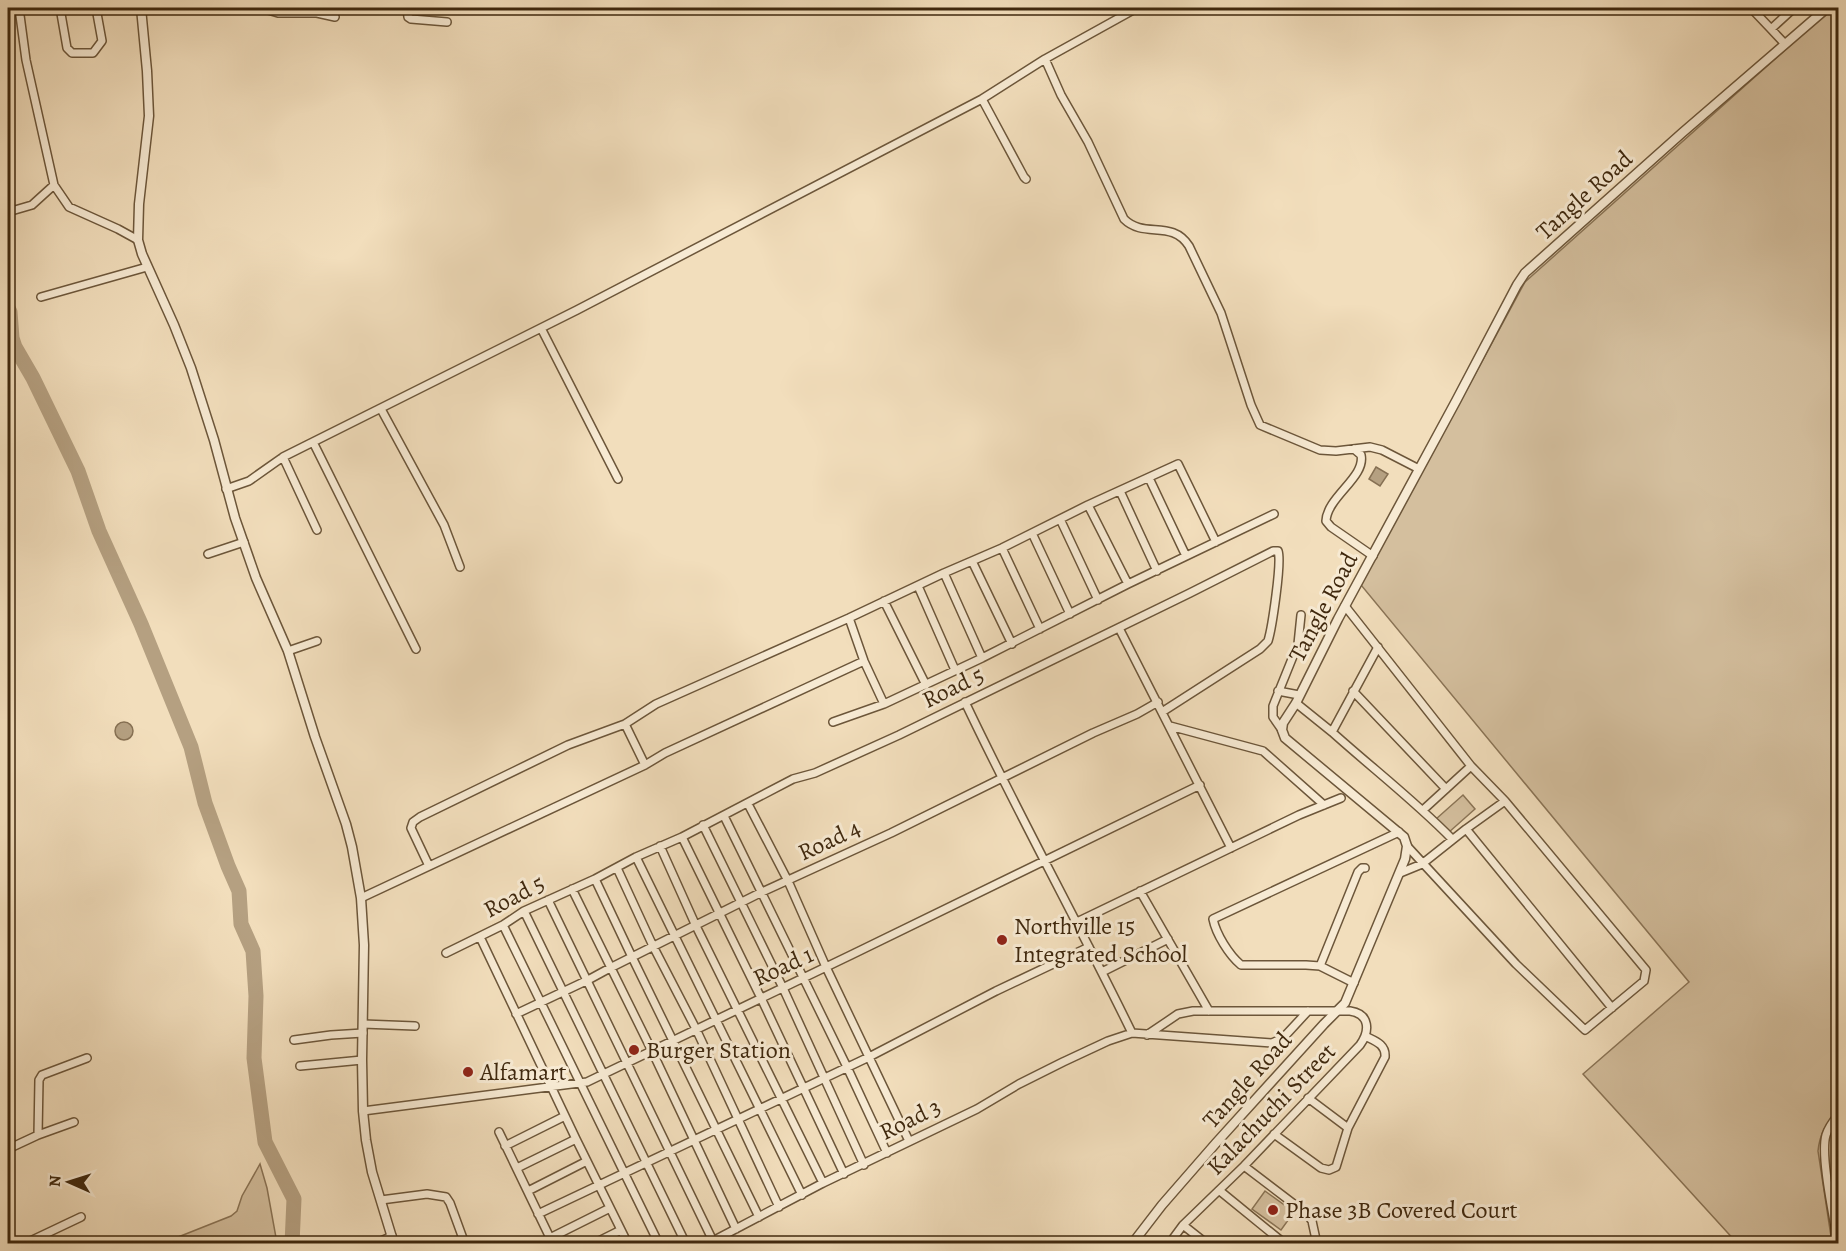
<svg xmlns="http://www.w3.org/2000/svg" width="1846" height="1251" font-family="Alegreya,serif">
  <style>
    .green { fill: #d4bf9e; stroke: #8a7456; stroke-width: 1.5 }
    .water { fill: #b5a081; stroke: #867053; stroke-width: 1.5 }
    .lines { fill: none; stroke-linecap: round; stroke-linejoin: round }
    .river { stroke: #b5a081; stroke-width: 15 }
    .minor-casing { stroke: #6c563a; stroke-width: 10 }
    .tertiary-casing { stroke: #6c563a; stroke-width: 11 }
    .minor { stroke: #f7ead3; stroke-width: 7 }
    .tertiary { stroke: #f7ead3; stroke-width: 8 }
    .poi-dot { fill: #8f2418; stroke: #f7ead3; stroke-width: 2 }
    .labels { text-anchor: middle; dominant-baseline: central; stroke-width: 6; stroke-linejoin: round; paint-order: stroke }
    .street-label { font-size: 24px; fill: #3f280e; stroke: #f7ead3 }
    .poi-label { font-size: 24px; fill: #3f280e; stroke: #f7ead3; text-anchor: start }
  </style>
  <rect width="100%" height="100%" fill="#f2debc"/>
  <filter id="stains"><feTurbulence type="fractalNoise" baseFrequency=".00333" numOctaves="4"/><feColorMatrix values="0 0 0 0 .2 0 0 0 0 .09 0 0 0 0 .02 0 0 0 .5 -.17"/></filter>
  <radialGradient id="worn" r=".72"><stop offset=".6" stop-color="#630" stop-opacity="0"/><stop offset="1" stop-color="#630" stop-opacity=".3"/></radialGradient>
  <path class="green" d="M1832,8H1838V1111C1826,1125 1820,1132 1818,1151L1832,1243H1737L1583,1074L1689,982L1361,585L1525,282Z
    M1463,795L1475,809L1448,833L1436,819Z
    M260,1164L267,1188L277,1243H163L231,1216L237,1211L242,1196Z
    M1265,1191L1294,1212L1281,1230L1252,1209Z"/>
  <path class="water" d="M1376,467L1388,474L1380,486L1369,479Z
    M115 731a9 9 0 1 1 18 0a9 9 0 1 1-18 0Z"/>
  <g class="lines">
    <path class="river" d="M8,308L10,312L12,338L15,347L33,378L78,471L99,531L141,624L191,747L205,803L228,866L239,891L241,924L253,951L256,996L254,1058L265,1142L294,1199L292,1244"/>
    <g class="minor-casing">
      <path id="minor" d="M19,8L26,60L54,185
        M60,8L67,48L72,53H93L102,41L96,8
        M268,8V10L278,13H317
        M317,8V13L335,17
        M407,8L408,17L411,19L447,22
        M529,8L532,10H538L584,8
        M1751,8L1771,29L1794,8
        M1771,29L1784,43
        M1045,59L1061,95L1088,142L1124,219C1144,239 1172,219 1189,246L1221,313L1251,405L1260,425L1320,450L1336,451L1370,447L1382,450L1419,469
        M982,99L1024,177L1026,179
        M8,200L9,211
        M8,212L32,205L54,185L69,207L118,229L138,240
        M41,297L147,267
        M541,328L618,479
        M381,409L444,525L460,567
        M313,442L416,649
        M1354,449L1361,455C1366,477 1327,497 1326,521L1331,527L1373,556
        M283,457L317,530
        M1149,478L1186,556
        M226,489L249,481L283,457L577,310L982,99L1045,59L1137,8
        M1120,491L1157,571
        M1088,505L1128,584
        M1060,519L1098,600
        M1032,533L1070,614
        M1002,548L1040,629
        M208,554L244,542
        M972,561L1012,644
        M944,573L982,658
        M918,586L955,670
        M884,601L926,685
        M1345,606L1471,766L1505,801L1646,970L1644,981L1585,1030L1516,964L1407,846
        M849,618L864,661L884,704
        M1119,628L1231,848
        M1378,647L1332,732C1372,768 1415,801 1452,839
        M288,651L317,641
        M1278,691L1299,695
        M1353,691L1446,789
        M965,702C1018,814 1078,922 1132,1033
        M1296,703L1332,732
        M833,722L884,704L982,658L1128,584L1274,514
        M625,724L645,765
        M1170,726L1263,751L1324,805
        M1282,730L1273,717V706L1298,644L1301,615
        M748,804L788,881L826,967L909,1141
        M1423,810L1471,766
        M724,816L847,1067L887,1153
        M703,825L783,988L864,1165
        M1466,829L1612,1008
        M682,837L761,998L844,1174
        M660,846L696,926L823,1183
        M636,857L802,1195
        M429,866L411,828L413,822L420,817L568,745L625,724L656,704L849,618L944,573L1002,548L1088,505L1178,464L1216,542
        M617,868L653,946L696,1029L779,1207
        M1400,873L1422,864L1466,829L1505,801
        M595,879L632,957L759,1217
        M572,889L652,1051L736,1229
        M1140,891L1209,1011
        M361,898L645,765L665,753L864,661
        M548,900L713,1241
        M524,911L686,1244
        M1077,922L1299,815L1341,798
        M503,925L659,1244
        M480,937L576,1139L628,1244
        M446,953L503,925L524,911L595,879L636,857L682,837L793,779L815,773L899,735L1190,593L1273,551H1278C1282,562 1272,628 1268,641L1260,649L1162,712
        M1320,966L1358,872L1362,868H1365
        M1102,972L1168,939
        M1354,983L1320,966L1306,965H1241C1229,955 1216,934 1213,919L1399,832
        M516,1014L588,980L610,968L762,892L891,833L1093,733L1137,714L1158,702
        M363,1024L415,1026
        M1147,1035L1178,1014L1193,1011H1350C1370,1014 1370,1031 1360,1045L1244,1166L1183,1225L1169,1244
        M294,1040L331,1035L363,1033
        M300,1066L362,1060
        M1308,1098L1348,1128
        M363,1111L587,1082L851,955L1200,785
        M499,1132L553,1244
        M1274,1134L1321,1168L1329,1170L1336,1167L1348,1128L1385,1057C1386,1044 1375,1041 1365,1036
        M38,1135L39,1080L42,1075L87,1058
        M505,1146L565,1116
        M8,1149L38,1135L74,1122
        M1244,1166L1307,1214L1312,1221L1317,1244
        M517,1168L576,1139
        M528,1191L587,1161
        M1220,1191L1285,1244
        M381,1200L427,1194L446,1197L450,1203L465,1244
        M538,1214L869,1057L996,991L1089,947
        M1183,1225L1207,1244
        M550,1238L610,1208
        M24,1244L81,1217
        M374,1244L392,1236
        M593,1244L621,1230
        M707,1244L823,1183L977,1109L1019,1084L1063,1062L1108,1041L1132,1033L1272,1043L1283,1038L1308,1011
        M1838,1244C1834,1219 1820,1156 1826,1135C1828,1128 1834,1120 1838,1115"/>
    </g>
    <g class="tertiary-casing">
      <path id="tertiary" d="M141,8L147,71L149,116L139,204L138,240L142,254L174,325L191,368L214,440L235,518L256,578L288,651L315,737L346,824L352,847L361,898L364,945L362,1060L363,1111L366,1140L372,1172L394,1244
        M1132,1244L1162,1205L1216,1143L1324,1024L1345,1003L1405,859L1407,846L1404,837L1285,738L1282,730L1283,723L1296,703L1338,619L1456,401L1517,285L1525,273L1682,133L1827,8"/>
    </g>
    <use href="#minor" class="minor"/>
    <use href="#tertiary" class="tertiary"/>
  </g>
  <g class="poi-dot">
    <circle cx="1002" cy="940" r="6"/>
    <circle cx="634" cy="1050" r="6"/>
    <circle cx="468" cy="1072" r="6"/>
    <circle cx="1273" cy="1210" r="6"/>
  </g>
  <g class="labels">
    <g class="street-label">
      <text transform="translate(1584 195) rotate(-42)">Tangle Road</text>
      <text transform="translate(1323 607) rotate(-62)">Tangle Road</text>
      <text transform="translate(953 687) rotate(-26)">Road 5</text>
      <text transform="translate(829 840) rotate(-25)">Road 4</text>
      <text transform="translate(514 896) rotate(-28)">Road 5</text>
      <text transform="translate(783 966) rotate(-25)">Road 1</text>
      <text transform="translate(1247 1080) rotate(-48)">Tangle Road</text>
      <text transform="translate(1271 1109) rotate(-46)">Kalachuchi Street</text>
      <text transform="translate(910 1119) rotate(-26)">Road 3</text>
    </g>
    <g class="poi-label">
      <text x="1014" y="926">Northville 15<tspan x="1014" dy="28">Integrated School</tspan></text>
      <text x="646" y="1050">Burger Station</text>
      <text x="480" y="1072">Alfamart</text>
      <text x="1285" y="1210">Phase 3B Covered Court</text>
    </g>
  </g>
  <rect width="1846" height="1251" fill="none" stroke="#f2debc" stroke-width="30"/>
  <rect x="9" y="9" width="1828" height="1233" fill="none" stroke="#3f280e" stroke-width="3"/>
  <rect x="15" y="15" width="1816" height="1221" fill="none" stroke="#3f280e" stroke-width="1.5"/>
  <g transform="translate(69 1182) rotate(273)" stroke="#f7ead3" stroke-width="4.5" paint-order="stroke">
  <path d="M0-4.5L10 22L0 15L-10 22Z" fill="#3f280e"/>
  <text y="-9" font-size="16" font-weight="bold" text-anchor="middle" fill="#3f280e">N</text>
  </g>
  <rect width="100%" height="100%" filter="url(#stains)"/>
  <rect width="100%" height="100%" fill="url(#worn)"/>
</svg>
